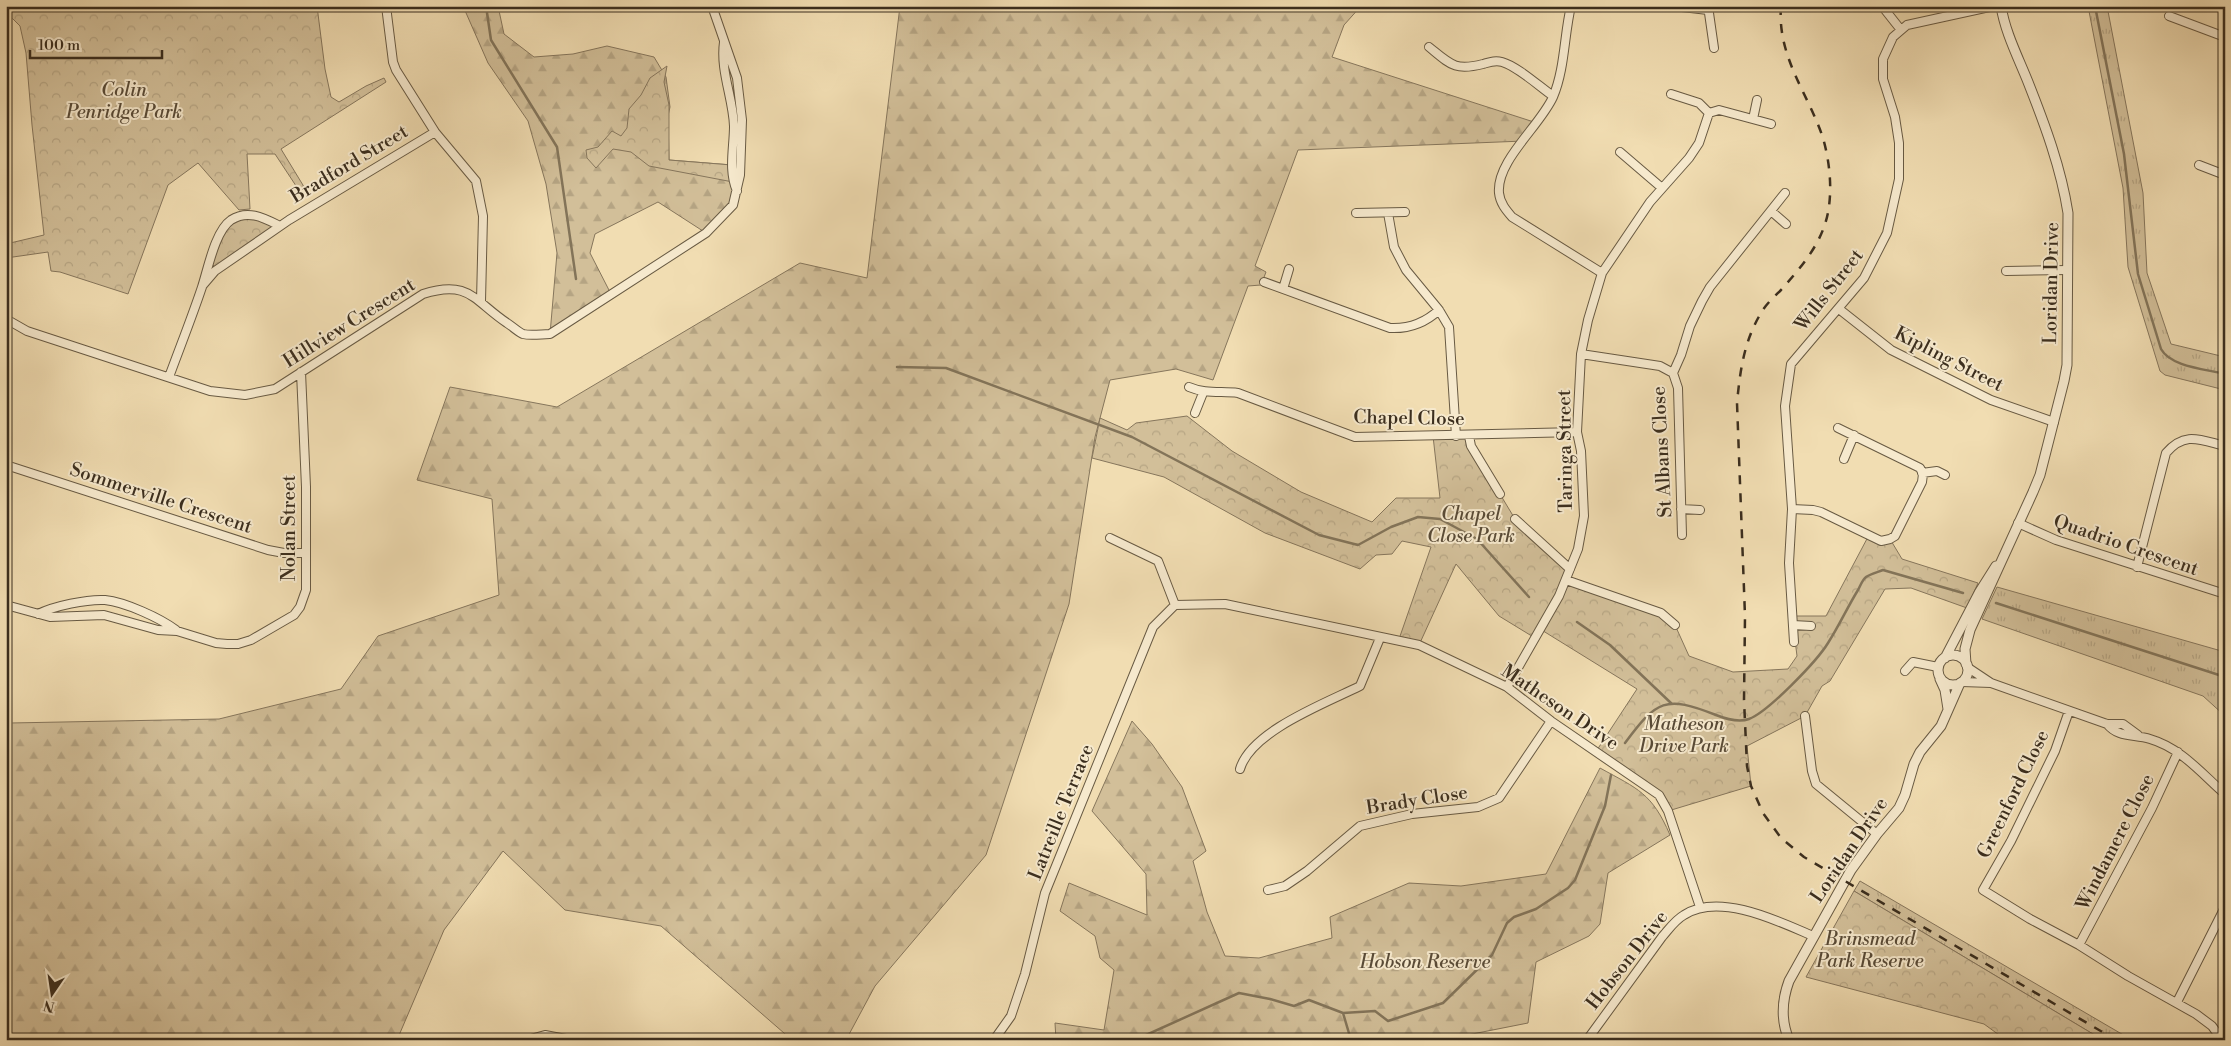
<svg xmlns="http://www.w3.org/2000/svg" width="2231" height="1046" font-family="'Libre Bodoni',serif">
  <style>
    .grass { fill: url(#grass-tufts); stroke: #86765c }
    .forest { fill: url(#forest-firs); stroke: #86765c }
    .park { fill: url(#park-crowns); stroke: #86765c }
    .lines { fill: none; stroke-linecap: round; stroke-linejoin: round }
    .stream { stroke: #837459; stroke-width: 2.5 }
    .minor-casing { stroke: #685a43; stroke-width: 10 }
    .tertiary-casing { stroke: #685a43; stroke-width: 11 }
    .minor { stroke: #f6e9cd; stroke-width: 8 }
    .tertiary { stroke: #f6e9cd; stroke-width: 9 }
    .rail { stroke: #3b2e1e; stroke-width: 2.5; stroke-dasharray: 9 9; stroke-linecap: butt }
    .labels { text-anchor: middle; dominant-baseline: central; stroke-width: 4; stroke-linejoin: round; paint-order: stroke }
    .park-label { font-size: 19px; font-style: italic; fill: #594b37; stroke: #f6e9cd }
    .street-label { font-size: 19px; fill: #3b2e1e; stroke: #f6e9cd }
  </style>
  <defs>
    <pattern id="grass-tufts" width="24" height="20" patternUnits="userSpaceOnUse" patternTransform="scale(1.25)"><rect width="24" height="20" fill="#d2bf99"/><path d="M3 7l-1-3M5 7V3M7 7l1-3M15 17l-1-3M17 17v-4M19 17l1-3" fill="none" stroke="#b5a483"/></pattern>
    <pattern id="forest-firs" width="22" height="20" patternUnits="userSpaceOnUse" patternTransform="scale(1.25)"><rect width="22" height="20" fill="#d2bf99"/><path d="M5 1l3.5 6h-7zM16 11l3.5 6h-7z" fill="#b5a483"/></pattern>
    <pattern id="park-crowns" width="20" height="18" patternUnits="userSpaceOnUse" patternTransform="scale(1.25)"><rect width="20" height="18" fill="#d2bf99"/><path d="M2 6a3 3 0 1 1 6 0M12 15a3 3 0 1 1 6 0" fill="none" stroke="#b5a483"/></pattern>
  </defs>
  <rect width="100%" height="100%" fill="#f1ddb2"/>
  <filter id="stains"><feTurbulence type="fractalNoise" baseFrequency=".004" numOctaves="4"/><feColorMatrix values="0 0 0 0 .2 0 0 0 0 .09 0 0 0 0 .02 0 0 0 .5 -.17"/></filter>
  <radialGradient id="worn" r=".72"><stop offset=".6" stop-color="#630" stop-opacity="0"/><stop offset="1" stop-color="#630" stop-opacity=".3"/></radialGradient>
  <path class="grass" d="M2088,6H2107L2143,193L2147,273L2171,344L2225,357V390L2165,375L2160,371L2128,267L2123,188Z
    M1997,587L2225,652V716L2203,696L1982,619Z
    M1860,881L2132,1040H2103L1854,891Z"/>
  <path class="forest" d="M463,6H498L504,34L534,57L573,54L607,46L654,57L666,77L670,107L668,116L669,160L732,165C740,207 734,204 706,233L658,202L595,234L590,253L611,294L550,334L557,253L546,184L528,121L488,63Z
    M900,6H1361L1344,25L1332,57L1537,123L1524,141L1298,150L1255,266L1266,272L1261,285L1248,286L1213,380L1176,369L1110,380L1095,437L1069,604L986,855L875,986L846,1040H792L661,926L565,910L503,851L444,930L397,1040H6V728L10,723L219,719L341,689L378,636L499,595L492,499L417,480L450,387L557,407L800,263L867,278Z
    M1132,721L1152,744L1182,787L1206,851L1193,861L1207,912L1225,956L1259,958L1332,938L1330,917L1409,883L1461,886L1546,874L1600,768C1638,789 1652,793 1670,835L1608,873L1600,924L1589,936L1536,962L1528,1023L1442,1040H1056L1055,1023L1104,1030L1114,970L1100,958L1095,936L1060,911L1069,883L1147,915L1146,874L1092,811Z"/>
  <path class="park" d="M6,6H317L325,69L331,97L339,102L366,86L384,78L386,82L281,149L309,195L304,198L275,154H247L250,209L239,210L198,163L168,185L128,294L60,272L51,271L48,252L6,258V244L44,235L32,125L26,53L20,26L6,12Z
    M667,66L664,82L669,105V160L732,165L733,182L649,166L631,152L613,149L596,168L587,158L586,150L598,147L612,131L621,136L627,128L629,109L641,95L650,78Z
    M249,216L273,226L217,268L210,263L228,224Z
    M1187,416L1232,451L1301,492L1372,522L1396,498H1440L1433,436H1469L1471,446L1515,519L1566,564L1567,580L1661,613L1675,625L1689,656L1733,672L1788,669L1797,656L1792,616H1826L1869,535L1890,539L1902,559L1978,583L1967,608L1911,588L1885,589L1830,681L1822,686L1805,716L1747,746L1751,786L1668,811L1659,795L1597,750L1637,689L1540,629L1535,638L1499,616L1456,564L1419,645L1398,642L1431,547L1402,541L1392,554L1376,555L1360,569L1265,533L1164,477L1092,458L1100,418L1127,430L1136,423Z
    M1854,891L2103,1040H2006L1984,1024L1806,977Z"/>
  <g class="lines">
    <path class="stream" d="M486,6L491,40L557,147L576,279
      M2095,6L2124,154L2138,274L2161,349C2171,367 2206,369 2225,374
      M897,367L946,368L1132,437L1319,535L1358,545L1391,527L1418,517L1440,519L1477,539L1529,597
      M1996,603L2219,675L2225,680
      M1577,622L1610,645L1672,704
      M1625,743C1657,700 1665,695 1716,715C1726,719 1738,723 1749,719C1768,712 1817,661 1828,643C1839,626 1847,608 1858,590C1860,587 1862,580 1866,577C1870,574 1878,572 1883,570L1963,593
      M1343,1013L1351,1040
      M1135,1040L1239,993L1270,999L1294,1006L1309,1000L1343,1013L1375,1011L1388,1021L1443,1003L1492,955L1507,923L1514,917L1536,909L1568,888L1575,880L1605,806L1611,775"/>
    <g class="minor-casing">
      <path id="minor" d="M386,6L393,62L396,70L435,132L476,181L483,216L481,301
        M1571,6C1564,35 1565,69 1553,97C1540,126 1496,161 1499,193C1500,203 1506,210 1512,217L1602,273
        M1673,6L1708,10
        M1708,6L1714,48
        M1882,6L1901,30
        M2169,16L2225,37
        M724,42C720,71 733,98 734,126C734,148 728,170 737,191
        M1429,47C1451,65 1455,71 1483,64C1490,62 1495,60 1502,62C1517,66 1540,87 1553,96
        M1671,94L1699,103L1709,113
        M1753,119L1757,100
        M1620,152L1662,188
        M2199,165L2225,175
        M1771,211L1786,224
        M1356,213L1405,212
        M1388,213L1394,247L1406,270L1439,310L1449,327L1456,436
        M2006,271L2068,270
        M1264,282L1390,328C1410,329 1425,323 1439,310
        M203,285L215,271L289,220L435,132
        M1283,289L1289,269
        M1839,309L1891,350L1991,400L2054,422
        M6,319L27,331L210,391L245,395L275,389L423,294C469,279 474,301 507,323C512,326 518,332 523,334C531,336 542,334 550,334L706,233L733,205L740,175L742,120L737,78L712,6
        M1581,354L1660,366L1673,373
        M169,377C180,347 192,317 202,287C208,269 215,231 231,220C248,209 264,218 280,226
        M1189,387C1205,394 1221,391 1238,393L1355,437L1577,432
        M1195,413L1203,393
        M1469,436L1471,446L1500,494
        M1844,459L1854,435
        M6,465L268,550L284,553H306
        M1922,473L1937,471L1945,475
        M1681,509L1700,510
        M1792,509L1813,510L1821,512L1881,541L1890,539L1895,536L1922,482L1923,474L1920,468L1838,428
        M1515,519L1570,569
        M2018,523L2056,540L2225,594
        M1682,535L1678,388L1673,373L1681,355L1690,326L1702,301L1710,287L1785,193
        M1110,538L1158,561L1175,605
        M2137,567L2166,453C2185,431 2200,440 2225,446
        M1566,580L1661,613L1675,625
        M6,605L50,617L104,615L158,630L177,631L216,643L227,644H238L251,640L294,615L300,607L306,590V487L301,372
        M1175,605L1225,604L1419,645L1507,687L1551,721L1659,795L1668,811L1700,907
        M38,614C54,606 87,599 105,600C125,602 160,618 176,630
        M1793,625L1811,626
        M1794,642L1789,563L1792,509L1785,406L1791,364L1864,278L1887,233L1899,179V143L1895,117L1883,79V59L1893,37L1907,25L1994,6
        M1967,667L1991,683L2107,724H2123L2138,735
        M1905,671L1913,662L1938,667
        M1962,682L1991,683
        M1507,687L1559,596L1578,549L1584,516L1581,451L1577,432L1581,354L1588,320L1602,273L1650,202L1689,158L1699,143L1709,113L1719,110L1771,124
        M2069,711L2055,751L2011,841L1983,890L2030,919L2079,945L2128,976L2196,1014L2212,1026L2222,1040
        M1805,716L1812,771L1816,784L1877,834
        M2107,724C2118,738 2134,734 2150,739C2181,748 2201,773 2225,794
        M1240,769C1251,731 1326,703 1360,686L1380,638
        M1268,890L1285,886L1307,871L1360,826L1412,814L1478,807L1499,798L1551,721
        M2079,945L2152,808L2178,752
        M2177,1002L2225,907
        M527,1040L545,1035L571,1040
        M994,1040L1011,1016L1025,974L1045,893L1153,627L1175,605
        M1587,1040L1662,937C1669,929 1675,920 1684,915C1719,892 1778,921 1813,936"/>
    </g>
    <g class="tertiary-casing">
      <path id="tertiary" d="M1938 670a15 15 0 1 1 30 0a15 15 0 1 1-30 0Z
        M1945,658L1979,593L1996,566
        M1966,664L1965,649L1970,630L2033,492L2040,475L2064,381L2067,365L2068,213C2061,168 2045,125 2028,82C2018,57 2005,32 2001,6
        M1940,679L1945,690L1948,709
        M1789,1040C1781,1021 1782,1000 1789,981L1851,870L1877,834L1899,808L1905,795L1914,764L1920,752L1941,726L1960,683"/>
    </g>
    <use href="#minor" class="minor"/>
    <use href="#tertiary" class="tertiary"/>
    <path class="rail" d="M1781,6C1777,57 1808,93 1823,138C1829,159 1832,184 1829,206C1825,240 1803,265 1781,290C1774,297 1766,304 1761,313C1744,341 1740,371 1737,403L1745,616L1744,700L1747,766L1751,786L1763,813L1781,838L1804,857L2116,1040"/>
  </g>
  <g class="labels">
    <g class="park-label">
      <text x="124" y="90">Colin<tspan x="124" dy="22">Penridge Park</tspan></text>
      <text x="1471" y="514">Chapel<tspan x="1471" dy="22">Close Park</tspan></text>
      <text x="1684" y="724">Matheson<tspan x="1684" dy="22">Drive Park</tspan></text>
      <text x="1870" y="939">Brinsmead<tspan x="1870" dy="22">Park Reserve</tspan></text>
      <text x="1425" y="962">Hobson Reserve</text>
    </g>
    <g class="street-label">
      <text transform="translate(349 164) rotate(-31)">Bradford Street</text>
      <text transform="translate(2051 283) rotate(-89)">Loridan Drive</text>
      <text transform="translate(1829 290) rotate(-52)">Wills Street</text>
      <text transform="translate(349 323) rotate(-32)">Hillview Crescent</text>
      <text transform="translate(1949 359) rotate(27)">Kipling Street</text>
      <text transform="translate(1409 418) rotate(1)">Chapel Close</text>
      <text transform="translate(1565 451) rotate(-91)">Taringa Street</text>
      <text transform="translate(1662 452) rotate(-93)">St Albans Close</text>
      <text transform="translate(161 498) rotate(18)">Sommerville Crescent</text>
      <text transform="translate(289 528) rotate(-90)">Nolan Street</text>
      <text transform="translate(2126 545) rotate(19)">Quadrio Crescent</text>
      <text transform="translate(1560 707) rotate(34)">Matheson Drive</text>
      <text transform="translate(2013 794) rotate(-64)">Greenford Close</text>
      <text transform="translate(1417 800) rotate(-9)">Brady Close</text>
      <text transform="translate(1061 812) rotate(-68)">Latreille Terrace</text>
      <text transform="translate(2115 842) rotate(-63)">Windamere Close</text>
      <text transform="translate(1849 850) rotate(-56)">Loridan Drive</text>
      <text transform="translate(1627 960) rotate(-52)">Hobson Drive</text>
    </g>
  </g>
  <rect width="2231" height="1046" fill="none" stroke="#f1ddb2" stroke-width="25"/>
  <rect x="8" y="8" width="2216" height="1031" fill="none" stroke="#3b2e1e" stroke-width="2.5"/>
  <rect x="12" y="12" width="2206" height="1021" fill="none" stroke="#3b2e1e"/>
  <g transform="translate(52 994) rotate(193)" stroke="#f6e9cd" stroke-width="4" paint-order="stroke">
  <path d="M0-4L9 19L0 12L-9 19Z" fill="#3b2e1e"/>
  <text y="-8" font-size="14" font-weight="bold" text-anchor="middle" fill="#3b2e1e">N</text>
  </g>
  <path d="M30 50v8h132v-8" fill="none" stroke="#3b2e1e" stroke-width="2.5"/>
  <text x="38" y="50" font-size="15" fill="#3b2e1e" stroke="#f6e9cd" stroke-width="4" paint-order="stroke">100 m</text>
  <rect width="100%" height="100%" filter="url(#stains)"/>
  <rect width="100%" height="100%" fill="url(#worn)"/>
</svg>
